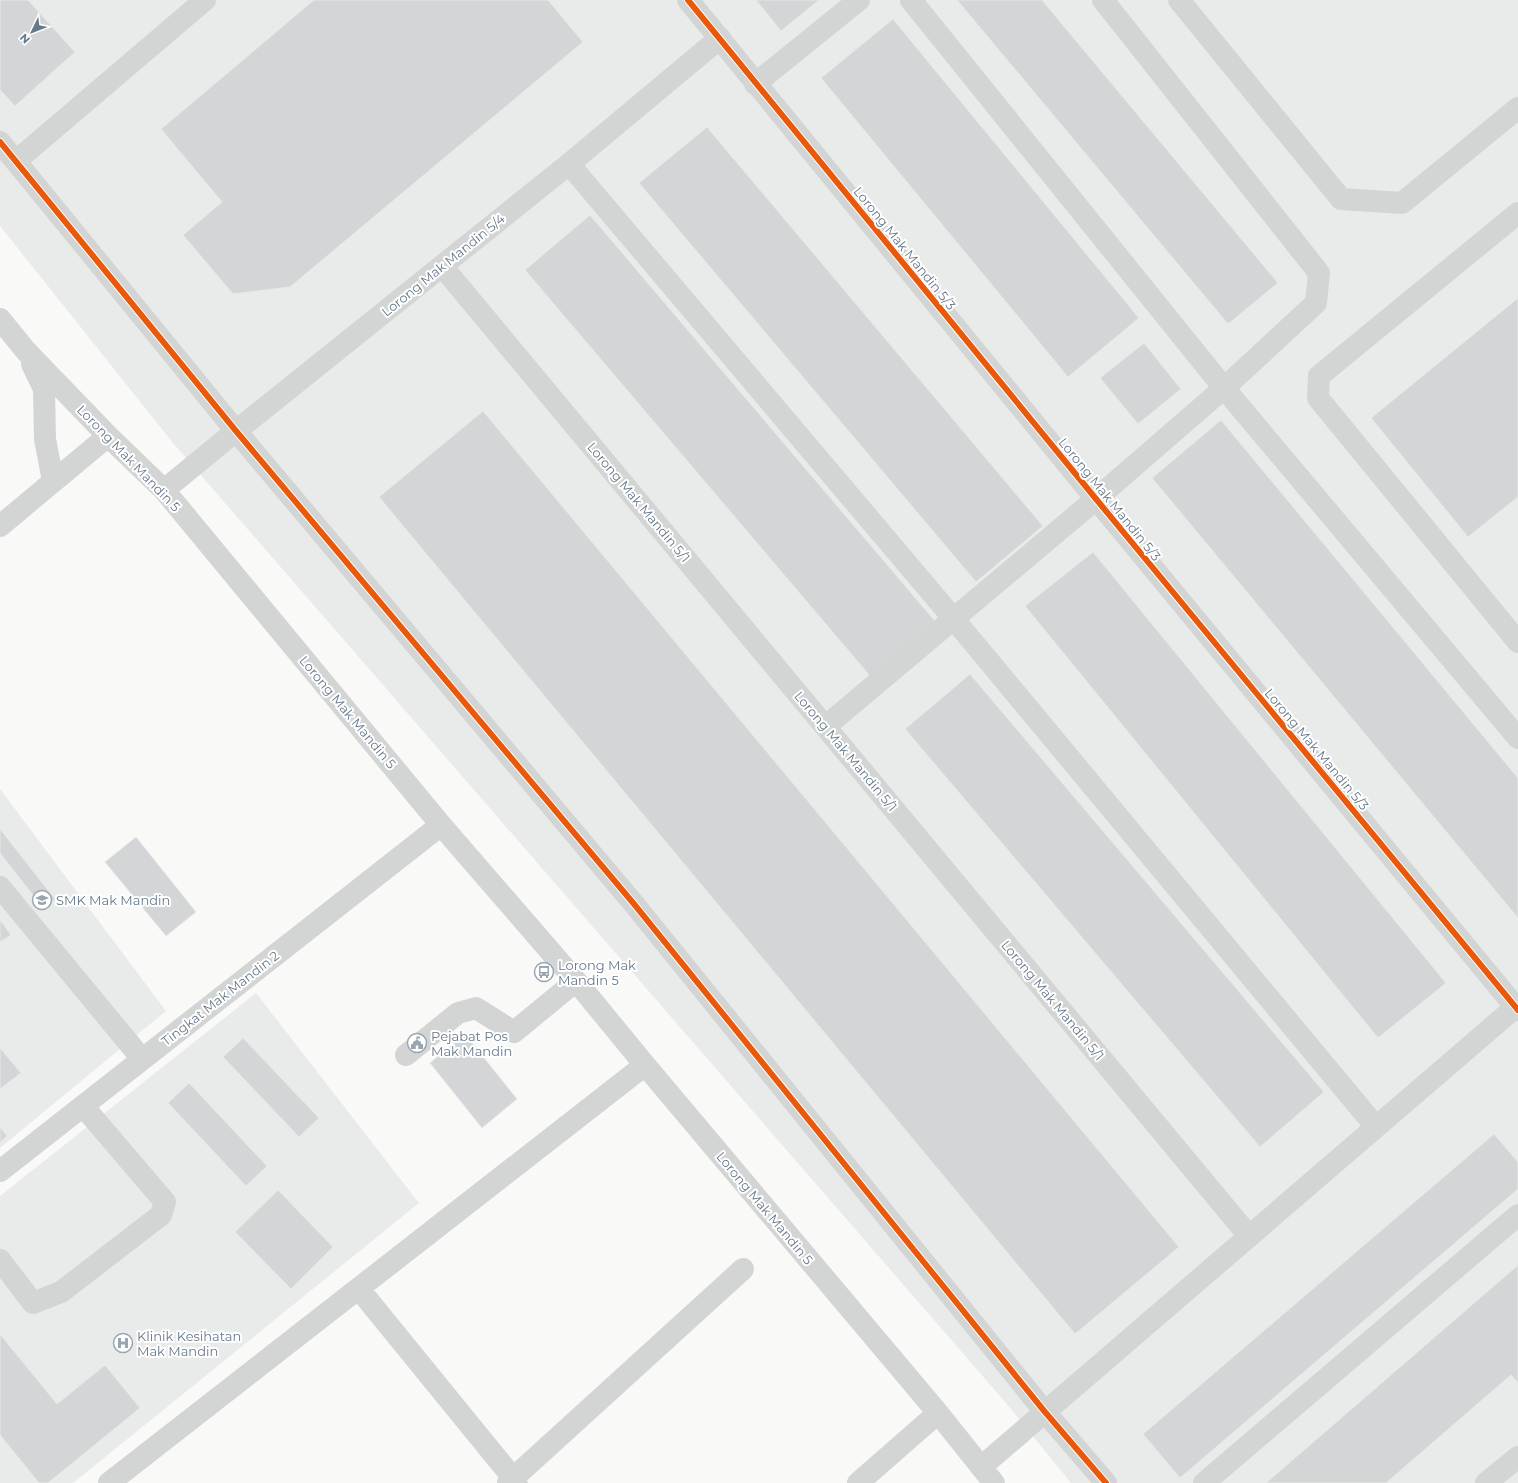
<svg xmlns="http://www.w3.org/2000/svg" width="1518" height="1483" font-family="Montserrat,sans-serif">
  <style>
    .built { fill: #e9ebea }
    .building { fill: #d3d5d6; stroke: #e8e8e8 }
    .lines { fill: none; stroke-linecap: round; stroke-linejoin: round }
    .minor { stroke: #d3d4d4; stroke-width: 22 }
    .cycleway-casing { stroke: #fff; stroke-width: 8 }
    .cycleway { stroke: #e8590c; stroke-width: 6 }
    .labels { text-anchor: middle; dominant-baseline: central; stroke-width: 4; stroke-linejoin: round; paint-order: stroke }
    .street-label { font-size: 13px; fill: #65798b; stroke: #fff }
    .poi-label { font-size: 13px; fill: #65798b; stroke: #fff; text-anchor: start }
  </style>
  <rect width="100%" height="100%" fill="#f9f9f8"/>
  <path class="built" d="M0,0H1518V1483H1071L1006,1403L173,443L0,226Z
    M0,789L166,1011L0,1148Z
    M256,993L419,1203L73,1483H0V1196Z"/>
  <path class="building" d="M0,0H28L75,52L15,106L0,90Z
    M314,0H548L583,42L290,287L233,294L183,235L222,202L161,129Z
    M756,0H819L781,31Z
    M957,0H1042L1278,283L1228,324Z
    M893,19L1139,318L1068,377L821,78Z
    M707,127L1043,526L976,582L639,183Z
    M590,215L935,621L870,676L525,270Z
    M1518,298V497L1468,537L1371,418Z
    M1144,343L1181,389L1138,424L1100,378Z
    M483,411L1179,1247L1075,1334L379,497Z
    M1221,420L1518,778V918L1152,478Z
    M1093,552L1446,983L1378,1038L1025,606Z
    M970,674L1324,1092L1260,1147L905,729Z
    M0,829L55,899L43,908L0,853Z
    M136,837L196,912L166,936L105,862Z
    M0,920L11,935L0,942Z
    M465,1034L517,1099L482,1128L430,1063Z
    M243,1038L319,1118L299,1137L223,1057Z
    M0,1048L21,1073L0,1089Z
    M189,1083L267,1166L246,1186L168,1103Z
    M0,1127L7,1136L0,1142Z
    M1494,1134L1518,1162V1189L1180,1478L1143,1434Z
    M278,1190L333,1247L291,1289L235,1232Z
    M1518,1265V1383L1511,1375L1386,1483H1266Z
    M0,1334L57,1404L105,1365L140,1408L48,1483H39L0,1435Z"/>
  <g class="lines">
    <path class="minor" d="M688,0L1096,499L1518,1010
      M911,0L1224,388L1518,738
      M1179,0L1341,199L1402,203L1518,108
      M755,84L859,0
      M0,142L236,431L634,904L1045,1412L1106,1483
      M16,161L205,0
      M569,164L953,618L1376,1127
      M1518,213L1319,376L1318,398L1518,642
      M442,266L1249,1236
      M0,319L26,351L108,436L164,490L441,825L576,981L645,1065L938,1413L994,1483
      M32,364L44,389L45,439L53,481
      M164,490L236,431L569,164L720,38
      M0,526L108,436
      M826,726L1096,499L1224,388L1316,303L1319,273L1103,0
      M0,887L142,1059
      M406,1055L458,1013L476,1008L514,1032L576,981
      M0,1171L441,825
      M0,1260L33,1303L61,1292L161,1215L165,1202L83,1106
      M359,1289L517,1483
      M981,1467L1518,1005
      M109,1483L645,1065
      M508,1483L743,1269
      M858,1483L938,1413
      M1204,1483L1518,1215
      M1486,1483L1518,1457"/>
    <g class="cycleway-casing">
      <path id="cycleway" d="M688,0L1096,499L1518,1010
        M0,142L236,431L634,904L1045,1412L1106,1483"/>
    </g>
    <use href="#cycleway" class="cycleway"/>
  </g>
  <defs>
    <g id="school-ring" transform="scale(1)"><circle r="9.5" fill="#fff" stroke="#99a6b1" stroke-width="1.5"/><path d="M0-5L7-2L0 1L-7-2ZM-4 1L0 2.5L4 1V4Q0 6-4 4Z" fill="#99a6b1"/></g>
    <g id="bus-ring" transform="scale(1)"><circle r="9.5" fill="#fff" stroke="#99a6b1" stroke-width="1.5"/><path d="M-5-6H5V4H4V6H2V4H-2V6H-4V4H-5ZM-3.5-4V0h7V-4ZM-3.5 1.2v1.5H-2V1.2ZM2 1.2v1.5H3.5V1.2Z" fill="#99a6b1"/></g>
    <g id="civic-ring" transform="scale(1)"><circle r="9.5" fill="#fff" stroke="#99a6b1" stroke-width="1.5"/><path d="M-.6-6.5H3V-4.5H.6V-3L4-1V1h2V6H-6V1h2V-1L-.6-3ZM-1.2 2.5V6h2.4V2.5Z" fill="#99a6b1"/></g>
    <g id="hospital-ring" transform="scale(1)"><circle r="9.5" fill="#fff" stroke="#99a6b1" stroke-width="1.5"/><path d="M-5-5h3v3.5h4V-5h3V5h-3V1.5h-4V5h-3Z" fill="#99a6b1"/></g>
  </defs>
  <g fill-rule="evenodd">
    <use href="#school-ring" x="42" y="900"/>
    <use href="#bus-ring" x="544" y="972"/>
    <use href="#civic-ring" x="417" y="1043"/>
    <use href="#hospital-ring" x="123" y="1343"/>
  </g>
  <g class="labels">
    <g class="street-label">
      <text transform="translate(905 248) rotate(51)">Lorong Mak Mandin 5/3</text>
      <text transform="translate(443 265) rotate(-39)">Lorong Mak Mandin 5/4</text>
      <text transform="translate(129 458) rotate(46)">Lorong Mak Mandin 5</text>
      <text transform="translate(1110 499) rotate(51)">Lorong Mak Mandin 5/3</text>
      <text transform="translate(639 502) rotate(50)">Lorong Mak Mandin 5/1</text>
      <text transform="translate(348 712) rotate(50)">Lorong Mak Mandin 5</text>
      <text transform="translate(1317 749) rotate(50)">Lorong Mak Mandin 5/3</text>
      <text transform="translate(846 751) rotate(50)">Lorong Mak Mandin 5/1</text>
      <text transform="translate(220 998) rotate(-38)">Tingkat Mak Mandin 2</text>
      <text transform="translate(1053 1000) rotate(50)">Lorong Mak Mandin 5/1</text>
      <text transform="translate(765 1208) rotate(50)">Lorong Mak Mandin 5</text>
    </g>
    <g class="poi-label">
      <text x="56" y="900">SMK Mak Mandin</text>
      <text x="558" y="965">Lorong Mak<tspan x="558" dy="15">Mandin 5</tspan></text>
      <text x="431" y="1036">Pejabat Pos<tspan x="431" dy="15">Mak Mandin</tspan></text>
      <text x="137" y="1336">Klinik Kesihatan<tspan x="137" dy="15">Mak Mandin</tspan></text>
    </g>
  </g>
  <g transform="translate(32 32) rotate(227)" stroke="#ffffff" stroke-width="3" paint-order="stroke">
  <path d="M0-3L7 15L0 10L-7 15Z" fill="#65798b"/>
  <text y="-6" font-size="11" font-weight="bold" text-anchor="middle" fill="#65798b">N</text>
  </g>
</svg>
